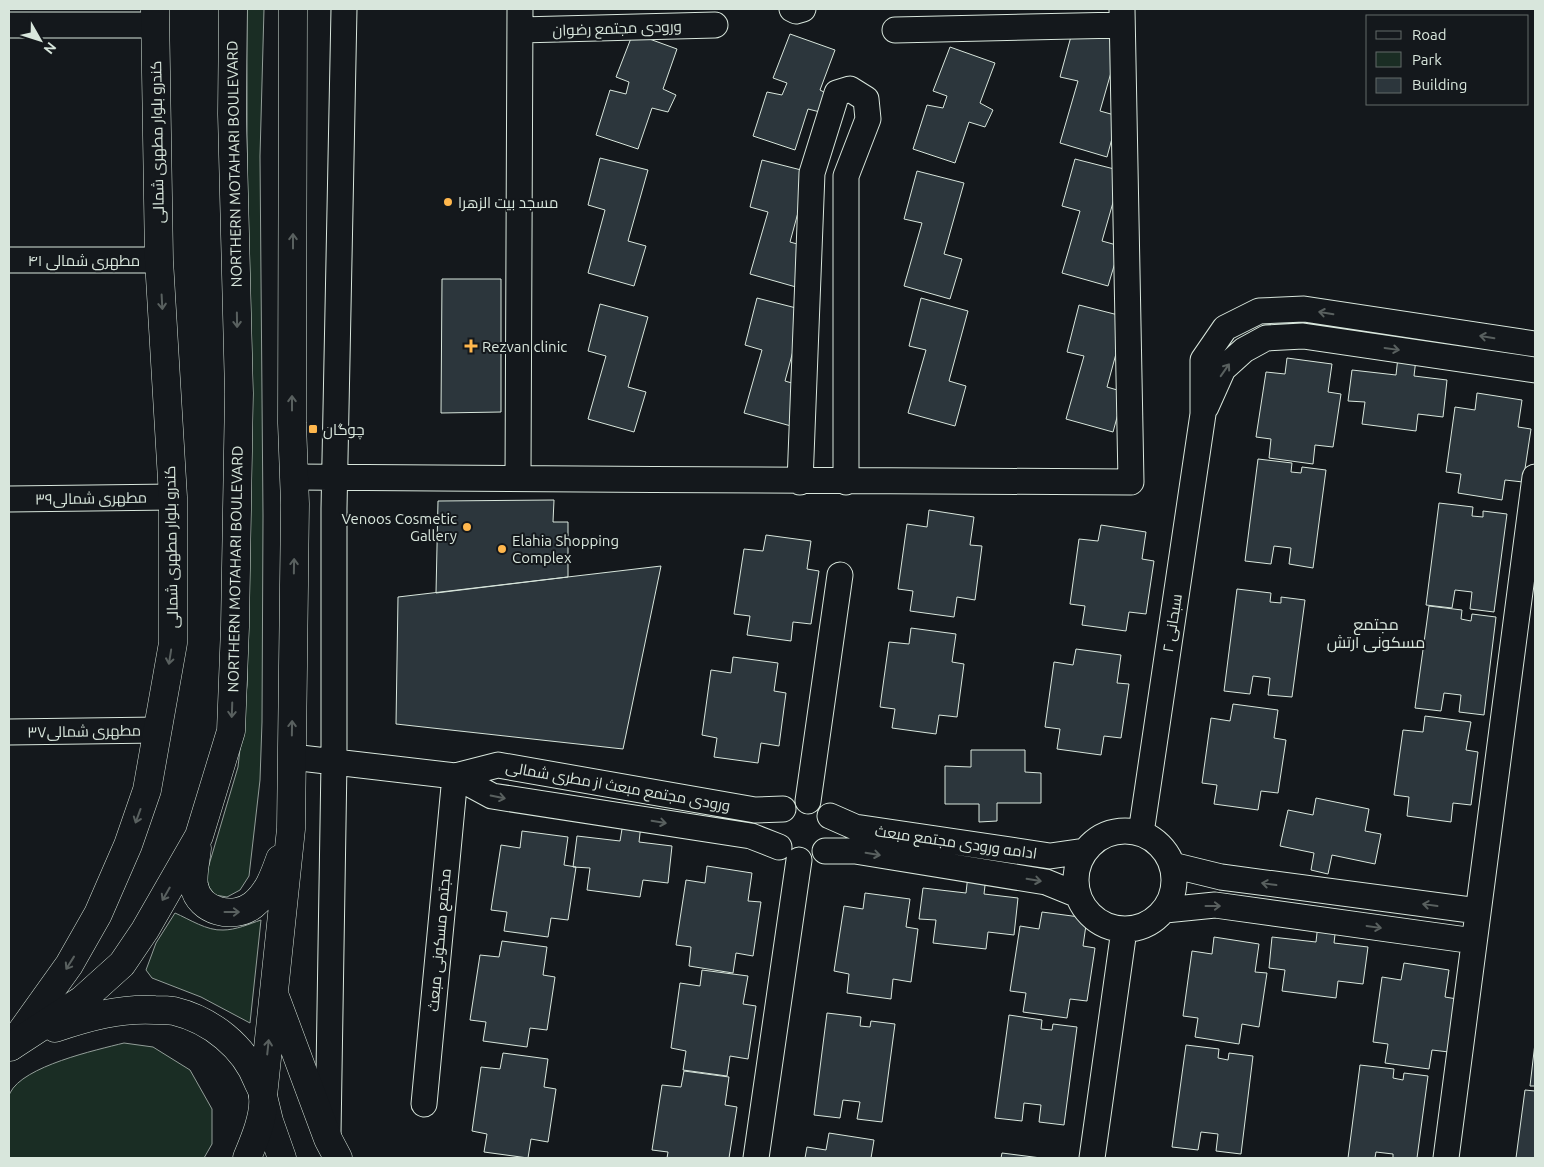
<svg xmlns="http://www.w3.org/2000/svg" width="1544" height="1167" font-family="Ubuntu,Cairo,sans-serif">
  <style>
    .green { fill: #1a2d24; stroke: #939e99 }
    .building { fill: #2c363c; stroke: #d8e6dc }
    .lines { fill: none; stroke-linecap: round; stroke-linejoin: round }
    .minor-casing { stroke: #d8e6dc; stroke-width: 27 }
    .secondary-casing { stroke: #d8e6dc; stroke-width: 29 }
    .primary-casing { stroke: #d8e6dc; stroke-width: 29 }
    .minor { stroke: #14181c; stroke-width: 25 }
    .secondary { stroke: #14181c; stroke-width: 28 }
    .primary { stroke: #14181c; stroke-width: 28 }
    .oneway { stroke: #59605f }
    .poi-dot { fill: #ffb74d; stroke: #14181c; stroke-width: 2 }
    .labels { text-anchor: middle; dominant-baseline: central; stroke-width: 4; stroke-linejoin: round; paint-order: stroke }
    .street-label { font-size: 15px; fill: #d8e6dc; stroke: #14181c }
    .poi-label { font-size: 15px; fill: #d8e6dc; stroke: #14181c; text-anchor: start }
    .neighbourhood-label { font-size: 16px; fill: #d8e6dc; stroke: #14181c }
  </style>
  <rect width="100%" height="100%" fill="#14181c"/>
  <path class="green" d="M247,9H264L260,156L263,516L262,722L260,780L249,876L240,890L227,897L215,895L209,887L206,875L238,767L247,685L249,301L247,158Z
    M175,913C189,919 207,931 223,930C236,930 249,924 261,920L250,1023L201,997L152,978L146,970L156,943Z
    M124,1043L153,1047L190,1070L212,1109V1144L204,1158H9C9,1148 7,1099 10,1093C23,1066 96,1050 124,1043Z"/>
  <path class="building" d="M1073,29L1120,41L1100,111L1118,116L1107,157L1060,143L1078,81L1060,77Z
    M633,33L677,49L663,89L676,95L668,112L652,108L638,149L596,135L610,90L626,94L629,82L616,77Z
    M790,34L835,50L820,90L833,97L824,113L808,109L795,150L753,136L767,92L782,95L787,83L773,78Z
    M950,47L995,63L980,103L993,110L985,127L969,122L955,163L913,149L927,105L943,108L947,96L933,91Z
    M600,158L648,170L628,241L646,246L634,286L588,273L605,210L588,205Z
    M1075,159L1122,171L1102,241L1120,246L1108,286L1062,273L1080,211L1062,206Z
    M762,160L809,172L790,242L808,247L796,287L750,274L768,212L750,207Z
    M917,171L964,183L944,254L962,259L950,299L904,286L922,223L904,219Z
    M442,279H501V412L441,413Z
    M757,298L804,310L785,381L802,386L791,426L744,413L762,350L745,345Z
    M921,298L968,311L949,381L966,386L955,426L908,413L926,350L909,346Z
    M600,304L648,317L628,387L646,392L634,432L588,419L606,356L588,351Z
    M1079,305L1126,317L1107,387L1124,392L1113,432L1066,419L1084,356L1067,352Z
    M1398,357L1416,359L1414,376L1447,380L1443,417L1418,414L1416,431L1362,424L1365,402L1348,401L1352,370L1396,375Z
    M1287,358L1332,364L1328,392L1341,394L1333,447L1315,445L1313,464L1269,458L1271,439L1256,437L1266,372L1285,374Z
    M1477,393L1522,400L1518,427L1531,429L1523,482L1505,480L1502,500L1458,493L1461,474L1446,472L1455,407L1475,410Z
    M1258,459L1292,463L1291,472L1301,473L1302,467L1326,470L1313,568L1289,564L1291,548L1274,546L1271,564L1245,561Z
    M554,500L553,522H568V577L436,593L438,501Z
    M1439,503L1473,507L1472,516L1483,517V511L1507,514L1494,612L1470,609L1472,592L1455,590L1452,608L1426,605Z
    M929,510L974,517L970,545L982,546L975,600L957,597L954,617L910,611L913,591L898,589L907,524L927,527Z
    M1101,525L1146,532L1142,559L1154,561L1146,614L1129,612L1126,631L1082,625L1085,606L1070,604L1079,539L1098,541Z
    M766,535L811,541L807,569L819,571L811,624L793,622L791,641L747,635L750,616L734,614L744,549L763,551Z
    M661,566L623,749L396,724L398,597Z
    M1237,589L1271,593L1270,602L1281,603V597L1305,600L1292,697L1268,695L1270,678L1253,676L1250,694L1224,691Z
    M1429,606L1462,610L1461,619L1471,621L1472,614L1496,617L1484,715L1459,712L1461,695L1444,693L1441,711L1415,708Z
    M911,628L956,634L952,662L964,664L957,717L939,715L936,734L892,728L895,709L880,707L889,642L909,644Z
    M1076,649L1121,655L1117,683L1129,684L1121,738L1104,736L1101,755L1057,749L1060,729L1045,727L1054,662L1073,665Z
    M733,657L778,663L774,691L786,693L779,746L761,743L758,763L714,757L717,738L702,735L711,670L731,673Z
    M1233,704L1278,710L1274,738L1286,740L1278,793L1261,791L1258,810L1214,804L1217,785L1202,783L1211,718L1230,721Z
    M1425,716L1471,722L1466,750L1478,752L1471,805L1453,803L1451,822L1407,816L1409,797L1394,795L1403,730L1423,732Z
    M971,750H1025V772L1041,773V803H997V821L979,822V804H945V766L971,767Z
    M1316,798L1369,809L1365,831L1381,834L1375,864L1332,855L1328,874L1311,870L1314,853L1280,846L1288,810L1313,815Z
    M623,823L641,825L639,842L672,846L668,883L643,880L640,897L587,890L590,868L573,867L577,836L620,841Z
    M522,831L568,837L564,865L576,867L568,920L551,918L548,937L504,931L507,912L491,910L501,845L520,848Z
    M707,866L752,873L748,901L761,902L753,956L736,953L733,973L689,966L691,947L676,945L686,880L705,883Z
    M968,875L986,877L984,894L1018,898L1014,935L988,932L986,949L933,943L936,920L919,919L923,888L966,893Z
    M865,893L910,899L906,927L918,929L911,982L893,979L891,999L847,993L849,974L834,971L844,906L863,909Z
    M1042,912L1087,918L1083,946L1095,948L1087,1001L1070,999L1067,1018L1023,1012L1026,993L1010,991L1020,926L1039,929Z
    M1318,924L1336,926L1334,943L1368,947L1363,984L1338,981L1336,998L1282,991L1285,970L1269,968L1272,937L1316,942Z
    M1214,937L1259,944L1255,972L1267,973L1259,1027L1242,1024L1239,1044L1195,1037L1198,1018L1183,1016L1192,951L1212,954Z
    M502,941L547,947L543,975L555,977L547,1030L530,1028L527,1047L483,1041L486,1022L470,1020L480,955L499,957Z
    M1404,963L1449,970L1445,997L1457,999L1449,1052L1432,1050L1429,1069L1385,1063L1388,1044L1373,1042L1382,977L1401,980Z
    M702,970L748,976L743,1004L756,1006L748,1059L730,1056L727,1076L683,1070L686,1051L671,1048L680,983L700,986Z
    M827,1013L861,1017L860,1026L870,1027L871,1021L895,1024L882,1122L857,1119L860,1102L843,1100L840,1118L814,1115Z
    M1009,1015L1042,1020L1041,1029L1052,1030L1053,1024L1077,1027L1064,1125L1039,1122L1041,1105L1024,1103L1022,1121L995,1118Z
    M1535,1043V1086H1530Z
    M1186,1045L1219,1049L1218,1058L1228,1060L1229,1053L1253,1056L1241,1154L1216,1151L1218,1134L1201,1132L1198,1150L1172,1147Z
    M503,1053L548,1059L544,1087L556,1089L548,1142L531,1139L528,1158L484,1152L487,1134L472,1131L481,1067L500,1069Z
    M1360,1065L1394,1069L1393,1078L1403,1080L1404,1073L1428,1076L1417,1158H1393V1154L1376,1152L1375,1158H1348Z
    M684,1071L729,1077L725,1105L737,1107L729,1158H667L668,1152L652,1150L662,1085L681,1087Z
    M1525,1090L1535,1091V1158H1516Z
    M829,1133L874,1140L871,1158H805L807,1147L826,1150Z
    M1002,1153L1041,1158H1001Z"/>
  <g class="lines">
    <g class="minor-casing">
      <path id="minor" d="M792,9L796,11L803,9
        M9,25H155
        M520,30L715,25
        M895,30L1122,25
        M9,260H159
        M1206,407L1223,369L1244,350L1266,338L1303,336L1535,370
        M294,477C573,478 852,482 1131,482L1122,9
        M518,478L520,9
        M800,482L812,173L837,93L850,89L866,99L868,119L846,176V482
        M9,499L173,497
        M9,732L158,730
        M292,757L455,776L492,796L751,836L779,847
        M455,776L498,765L755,810L783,809
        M808,801L840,575
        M830,816L855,827L1050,856L1085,851
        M1076 880a49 49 0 1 1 98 0a49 49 0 1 1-98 0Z
        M1141,833L1203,414V360L1225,328L1259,311L1304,309L1535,344
        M825,851H855L1046,882L1078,895
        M1172,865L1221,877L1478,911
        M1165,910L1215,905L1474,941
        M424,1104L455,776
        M328,1134L334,762V509L344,9
        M756,1158L799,860
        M1092,1158L1124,930
        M1446,1158L1535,477"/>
    </g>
    <g class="secondary-casing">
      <path id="secondary" d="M11,1046L69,965L98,914L128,845L147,790L173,643V497L159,260L155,9
        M263,1096L269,1121L282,1158"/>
    </g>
    <g class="primary-casing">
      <path id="primary" d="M197,848C196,860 192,874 194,886C199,912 234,920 253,905C268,893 274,876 280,859
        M276,999L328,1139L338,1158
        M55,1028C88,1017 120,1008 155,1010C161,1010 168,1010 174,1011C211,1020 245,1047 258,1082C260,1086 263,1092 263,1096C265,1116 254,1141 247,1158
        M10,1047L82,1000L122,964L145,930L199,836L231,731L235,627L239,393L232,114L233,9
        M263,1096L291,829L295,504L292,423L293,9"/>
    </g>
    <use href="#minor" class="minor"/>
    <use href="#secondary" class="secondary"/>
    <use href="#primary" class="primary"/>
  </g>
  <defs><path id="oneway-shaft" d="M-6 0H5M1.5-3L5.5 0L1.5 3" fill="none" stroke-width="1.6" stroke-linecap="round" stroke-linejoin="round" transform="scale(1.25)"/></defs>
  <g class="oneway">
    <use href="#oneway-shaft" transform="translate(293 241) rotate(-90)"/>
    <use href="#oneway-shaft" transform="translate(162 302) rotate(87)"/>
    <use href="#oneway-shaft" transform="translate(1326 313) rotate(-171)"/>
    <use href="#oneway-shaft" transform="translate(237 320) rotate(89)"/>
    <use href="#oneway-shaft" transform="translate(1487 337) rotate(-171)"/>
    <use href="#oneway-shaft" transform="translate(1392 349) rotate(8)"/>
    <use href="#oneway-shaft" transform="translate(1225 370) rotate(-55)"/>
    <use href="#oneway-shaft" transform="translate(292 403) rotate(-90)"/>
    <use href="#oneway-shaft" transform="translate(294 566) rotate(-89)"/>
    <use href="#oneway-shaft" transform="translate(170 657) rotate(99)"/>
    <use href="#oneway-shaft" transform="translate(232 710) rotate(92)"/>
    <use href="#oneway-shaft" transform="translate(292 728) rotate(-89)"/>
    <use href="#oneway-shaft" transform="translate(498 797) rotate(11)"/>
    <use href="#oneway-shaft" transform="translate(138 816) rotate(110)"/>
    <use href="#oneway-shaft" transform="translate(659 822) rotate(9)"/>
    <use href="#oneway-shaft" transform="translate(873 854) rotate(9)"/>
    <use href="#oneway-shaft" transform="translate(1034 880) rotate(9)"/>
    <use href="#oneway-shaft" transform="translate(1269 884) rotate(-172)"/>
    <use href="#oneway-shaft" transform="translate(166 894) rotate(120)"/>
    <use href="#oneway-shaft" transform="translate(1430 905) rotate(-172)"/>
    <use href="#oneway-shaft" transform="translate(1213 906)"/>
    <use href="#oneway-shaft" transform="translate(232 912)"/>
    <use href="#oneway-shaft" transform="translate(1374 927) rotate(8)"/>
    <use href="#oneway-shaft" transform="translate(70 963) rotate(122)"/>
    <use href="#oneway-shaft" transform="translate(268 1047) rotate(-84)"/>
  </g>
  <g class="poi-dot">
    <circle cx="448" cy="202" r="5"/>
    <path d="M468.5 338.5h5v5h5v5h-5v5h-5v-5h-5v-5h5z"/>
    <rect x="308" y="424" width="10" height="10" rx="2.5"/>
    <circle cx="467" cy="527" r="5"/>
    <circle cx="502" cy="549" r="5"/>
  </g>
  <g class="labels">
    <g class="street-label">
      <text transform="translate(617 28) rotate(-2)">ورودی مجتمع رضوان</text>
      <text transform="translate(157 142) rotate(-91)">کندرو بلوار مطهری شمالی</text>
      <text transform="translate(234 164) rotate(-91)">NORTHERN MOTAHARI BOULEVARD</text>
      <text x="84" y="260">۴۱ مطهرى شمالى</text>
      <text transform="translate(91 498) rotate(-1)">مطهرى شمالى۳۹</text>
      <text transform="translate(171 547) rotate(-91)">کندرو بلوار مطهری شمالی</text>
      <text transform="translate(235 569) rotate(-89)">NORTHERN MOTAHARI BOULEVARD</text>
      <text transform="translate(1172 623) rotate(-81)">سبحانی ۲</text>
      <text transform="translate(84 731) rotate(-1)">مطهرى شمالى۳۷</text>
      <text transform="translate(618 786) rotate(10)">ورودی مجتمع مبعث از مطری شمالی</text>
      <text transform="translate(956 842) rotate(8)">ادامه ورودی مجتمع مبعث</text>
      <text transform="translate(439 940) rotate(-85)">مجتمع مسکونی مبعث</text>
    </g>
    <g class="poi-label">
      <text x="458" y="202">مسجد بیت الزهرا</text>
      <text x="482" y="346">Rezvan clinic</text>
      <text x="323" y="429">چوگان</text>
      <text x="457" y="518" text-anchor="end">Venoos Cosmetic<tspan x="457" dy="17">Gallery</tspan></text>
      <text x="512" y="540">Elahia Shopping<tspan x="512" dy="17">Complex</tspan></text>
    </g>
    <g class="neighbourhood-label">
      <text x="1376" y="624">مجتمع<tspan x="1376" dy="18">مسکونی ارتش</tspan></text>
    </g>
  </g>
  <rect width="1544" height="1167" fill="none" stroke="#d8e6dc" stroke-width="20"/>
  <rect x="1366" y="15" width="162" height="90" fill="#14181c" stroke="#626a69"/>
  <rect x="1376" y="31" width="25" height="8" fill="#14181c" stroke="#626a69"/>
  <text x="1412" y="40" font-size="15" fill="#d8e6dc">Road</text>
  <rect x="1376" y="52" width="25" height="15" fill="#1a2d24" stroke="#626a69"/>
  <text x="1412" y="65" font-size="15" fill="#d8e6dc">Park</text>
  <rect x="1376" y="78" width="25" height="15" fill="#2c363c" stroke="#626a69"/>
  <text x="1412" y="90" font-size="15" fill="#d8e6dc">Building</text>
  <g transform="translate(40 40) rotate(129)" stroke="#14181c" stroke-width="4" paint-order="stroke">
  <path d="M0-4L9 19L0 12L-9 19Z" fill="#d8e6dc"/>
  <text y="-8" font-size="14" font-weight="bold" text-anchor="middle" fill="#d8e6dc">N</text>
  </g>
</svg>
